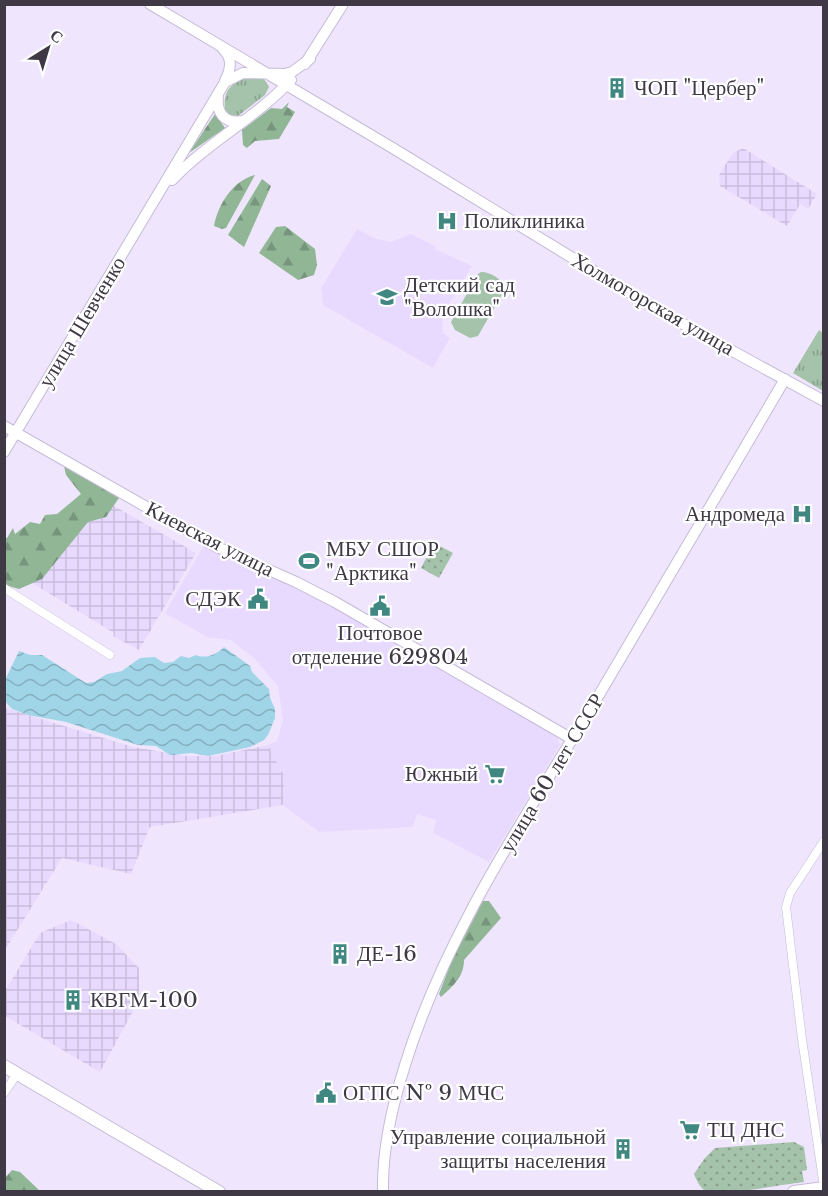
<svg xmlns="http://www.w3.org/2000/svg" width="828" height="1196" font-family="'Libre Baskerville',serif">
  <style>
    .built { fill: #e8dafe }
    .industrial { fill: url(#industrial-grid) }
    .grass { fill: url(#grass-tufts) }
    .forest { fill: url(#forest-firs) }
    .park { fill: url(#park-dots) }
    .garden { fill: #a5c2aa }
    .water { fill: url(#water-waves) }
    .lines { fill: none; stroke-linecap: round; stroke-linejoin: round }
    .street-casing { stroke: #c5bad6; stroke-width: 9 }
    .secondary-casing { stroke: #c5bad6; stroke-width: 12 }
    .primary-casing { stroke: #c5bad6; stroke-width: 14 }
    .street { stroke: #fff; stroke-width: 8 }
    .secondary { stroke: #fff; stroke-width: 10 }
    .primary { stroke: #fff; stroke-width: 12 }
    .labels { text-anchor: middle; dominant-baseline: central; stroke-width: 4.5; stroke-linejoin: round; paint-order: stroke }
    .poi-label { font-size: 21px; fill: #3e3945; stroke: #fff; text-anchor: start }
    .street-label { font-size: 21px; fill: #3e3945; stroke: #fff }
  </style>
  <defs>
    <pattern id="industrial-grid" width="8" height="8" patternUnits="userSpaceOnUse" patternTransform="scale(1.5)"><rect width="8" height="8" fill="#e8dafe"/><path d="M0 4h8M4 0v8" fill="none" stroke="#c8bcdb"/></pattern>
    <pattern id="grass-tufts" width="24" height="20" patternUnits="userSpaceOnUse" patternTransform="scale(1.5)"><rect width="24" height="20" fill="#a5c2aa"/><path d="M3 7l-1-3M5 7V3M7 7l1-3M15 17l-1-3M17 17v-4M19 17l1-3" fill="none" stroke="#889f8c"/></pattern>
    <pattern id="forest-firs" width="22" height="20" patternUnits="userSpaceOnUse" patternTransform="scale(1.5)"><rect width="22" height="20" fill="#90b696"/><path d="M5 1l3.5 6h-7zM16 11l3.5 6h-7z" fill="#77957c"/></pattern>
    <pattern id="park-dots" width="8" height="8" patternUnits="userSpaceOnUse" patternTransform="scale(1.5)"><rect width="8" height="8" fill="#a5c2aa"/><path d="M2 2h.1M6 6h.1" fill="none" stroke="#889f8c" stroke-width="1.8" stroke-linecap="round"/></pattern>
    <pattern id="water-waves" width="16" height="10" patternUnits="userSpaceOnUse" patternTransform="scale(1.5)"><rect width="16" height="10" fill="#a0d5e8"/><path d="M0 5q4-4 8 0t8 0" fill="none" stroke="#84aebe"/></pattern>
  </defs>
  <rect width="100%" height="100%" fill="#efe6fe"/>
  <path class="built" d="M357,229L374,238L391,242L411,234L435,246V249L472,266L442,315L443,333L450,338L433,368L323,305L321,288Z
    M204,545L324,602L557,737L560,745L489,862L433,833L436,820L417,814L413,827L319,832L283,805L284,776L268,745L277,741L283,720L278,686L255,659L231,640L207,637L165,613Z"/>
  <path class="industrial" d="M743,148L817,194L808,209L800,204L787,226L720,186L719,175L733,153Z
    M88,491L196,553L139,650L113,636L114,633L32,583Z
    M5,708L133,747L187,756H215L268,745L284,776L283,805L150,827L131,874L62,858L5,950Z
    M71,920L116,944L139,968V1000L100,1072L5,1016V991L40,933Z"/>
  <path class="grass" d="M249,76C259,76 265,77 269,87L265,95L238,116L230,115L225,110C223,89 231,84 249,76Z
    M819,330L823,333V391L793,373Z"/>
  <path class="forest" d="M289,102L287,107L295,112L279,139L255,141L247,148L243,145L242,130L271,108L282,109Z
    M215,114L225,128L189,153Z
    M255,175L226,228L222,229L214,226C218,205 232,181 255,175Z
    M262,179L271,186L244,247L228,235Z
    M285,226L315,249L317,265L314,275L298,280L259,253L276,227Z
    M64,466L119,498L106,517L88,522L42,579L19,589L5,585L4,538H7L13,528L15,534L30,522L40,524L45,515L57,514L81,494L66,475Z
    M483,901H489L501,918L464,960C464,977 453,986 441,997L439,994L452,960Z
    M12,1170L20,1172L40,1191H5V1178Z"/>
  <path class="park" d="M434,543L453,553L439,578L421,568Z
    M794,1142L804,1147L807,1170L802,1171L804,1182C784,1184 725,1196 708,1192C700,1189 697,1181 694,1174L704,1159L715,1148Z"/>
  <path class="garden" d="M481,272C490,272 503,279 505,289L478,336L470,338L455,330L451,322L478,274Z"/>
  <path class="water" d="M224,647L250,666L252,672L269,689L270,698L275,709V718L268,735L264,740L250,747L208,756L192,753L170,755L156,746L138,745L66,722L28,715L12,709L5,701V680L19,651L30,655H42L86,683L94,682L107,674L122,671L140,658L155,657L164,663L173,662L181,656L189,658L196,655C205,659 217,655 224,647Z"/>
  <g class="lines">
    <g class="street-casing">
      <path id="street" d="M4,588L110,655
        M824,841L790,893L786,907L802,1039L824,1187
        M4,1093L17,1074"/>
    </g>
    <g class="secondary-casing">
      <path id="secondary" d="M150,4L391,147L661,312L824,401
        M223,49C233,58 231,69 225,81
        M305,64L343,4
        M218,95C216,113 224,124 243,121
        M172,180C208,142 256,118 291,80
        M4,426L215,546L296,582L335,602L572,739
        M4,452L225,82L243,73L285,74L292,72L310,59
        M383,1192C382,1149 392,1106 405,1065C446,933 525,818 596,700C660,593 722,486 785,379"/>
    </g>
    <g class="primary-casing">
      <path id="primary" d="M4,1066L219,1192
        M794,1192L824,1188"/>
    </g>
    <use href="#street" class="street"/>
    <use href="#secondary" class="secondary"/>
    <use href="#primary" class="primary"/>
  </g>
  <defs>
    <g id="building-bare" transform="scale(1.62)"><path d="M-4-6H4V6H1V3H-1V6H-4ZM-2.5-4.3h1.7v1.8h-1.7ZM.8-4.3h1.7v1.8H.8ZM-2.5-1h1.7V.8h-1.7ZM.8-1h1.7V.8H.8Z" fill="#418781" stroke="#fff" stroke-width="2.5" paint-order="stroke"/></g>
    <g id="hospital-bare" transform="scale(1.62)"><path d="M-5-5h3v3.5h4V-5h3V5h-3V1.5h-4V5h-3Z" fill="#418781" stroke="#fff" stroke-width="2.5" paint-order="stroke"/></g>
    <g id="school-bare" transform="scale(1.62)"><path d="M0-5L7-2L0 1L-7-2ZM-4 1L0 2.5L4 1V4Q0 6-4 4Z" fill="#418781" stroke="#fff" stroke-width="2.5" paint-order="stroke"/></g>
    <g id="stadium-bare" transform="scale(1.62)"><path d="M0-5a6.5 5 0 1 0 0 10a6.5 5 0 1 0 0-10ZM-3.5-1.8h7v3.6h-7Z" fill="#418781" stroke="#fff" stroke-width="2.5" paint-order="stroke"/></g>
    <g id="civic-bare" transform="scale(1.62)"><path d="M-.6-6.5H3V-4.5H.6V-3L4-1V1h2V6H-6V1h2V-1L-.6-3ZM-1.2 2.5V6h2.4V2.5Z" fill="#418781" stroke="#fff" stroke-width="2.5" paint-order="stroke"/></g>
    <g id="supermarket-bare" transform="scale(1.62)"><path d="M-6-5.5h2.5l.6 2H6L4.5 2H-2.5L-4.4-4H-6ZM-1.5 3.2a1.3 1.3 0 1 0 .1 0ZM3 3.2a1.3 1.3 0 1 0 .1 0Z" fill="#418781" stroke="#fff" stroke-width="2.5" paint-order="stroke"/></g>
  </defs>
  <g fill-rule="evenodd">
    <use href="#building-bare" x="617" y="88"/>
    <use href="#hospital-bare" x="447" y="221"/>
    <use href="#school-bare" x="387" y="297"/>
    <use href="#hospital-bare" x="802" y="514"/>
    <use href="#stadium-bare" x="309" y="561"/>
    <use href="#civic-bare" x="258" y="599"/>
    <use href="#civic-bare" x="380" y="606"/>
    <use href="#supermarket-bare" x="495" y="774"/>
    <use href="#building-bare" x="340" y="954"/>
    <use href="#building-bare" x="73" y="1000"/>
    <use href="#civic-bare" x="326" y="1093"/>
    <use href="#supermarket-bare" x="690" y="1130"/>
    <use href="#building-bare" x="623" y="1149"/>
  </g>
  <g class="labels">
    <g class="poi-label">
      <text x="634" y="88">ЧОП "Цербер"</text>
      <text x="464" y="221">Поликлиника</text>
      <text x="404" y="285">Детский сад<tspan x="404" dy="24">"Волошка"</tspan></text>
      <text x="785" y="514" text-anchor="end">Андромеда</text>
      <text x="326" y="549">МБУ СШОР<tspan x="326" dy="24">"Арктика"</tspan></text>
      <text x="241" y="599" text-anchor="end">СДЭК</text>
      <text x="380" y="633" text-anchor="middle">Почтовое<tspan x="380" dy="24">отделение 629804</tspan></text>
      <text x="478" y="774" text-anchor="end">Южный</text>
      <text x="357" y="954">ДЕ-16</text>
      <text x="90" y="1000">КВГМ-100</text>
      <text x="343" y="1093">ОГПС № 9 МЧС</text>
      <text x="707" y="1130">ТЦ ДНС</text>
      <text x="606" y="1137" text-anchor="end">Управление социальной<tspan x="606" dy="24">защиты населения</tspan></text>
    </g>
    <g class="street-label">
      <text transform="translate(653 304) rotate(30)">Холмогорская улица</text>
      <text transform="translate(82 322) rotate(-59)">улица Шевченко</text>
      <text transform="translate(210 539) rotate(27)">Киевская улица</text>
      <text transform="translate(552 773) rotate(-59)">улица 60 лет СССР</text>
    </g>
  </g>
  <rect width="828" height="1196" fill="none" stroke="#3e3945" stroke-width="12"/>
  <g transform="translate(48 48) rotate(37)" stroke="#ffffff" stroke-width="4.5" paint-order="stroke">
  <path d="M0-4.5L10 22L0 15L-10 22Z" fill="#3e3945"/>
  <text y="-9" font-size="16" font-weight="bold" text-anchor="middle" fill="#3e3945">С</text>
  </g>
</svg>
